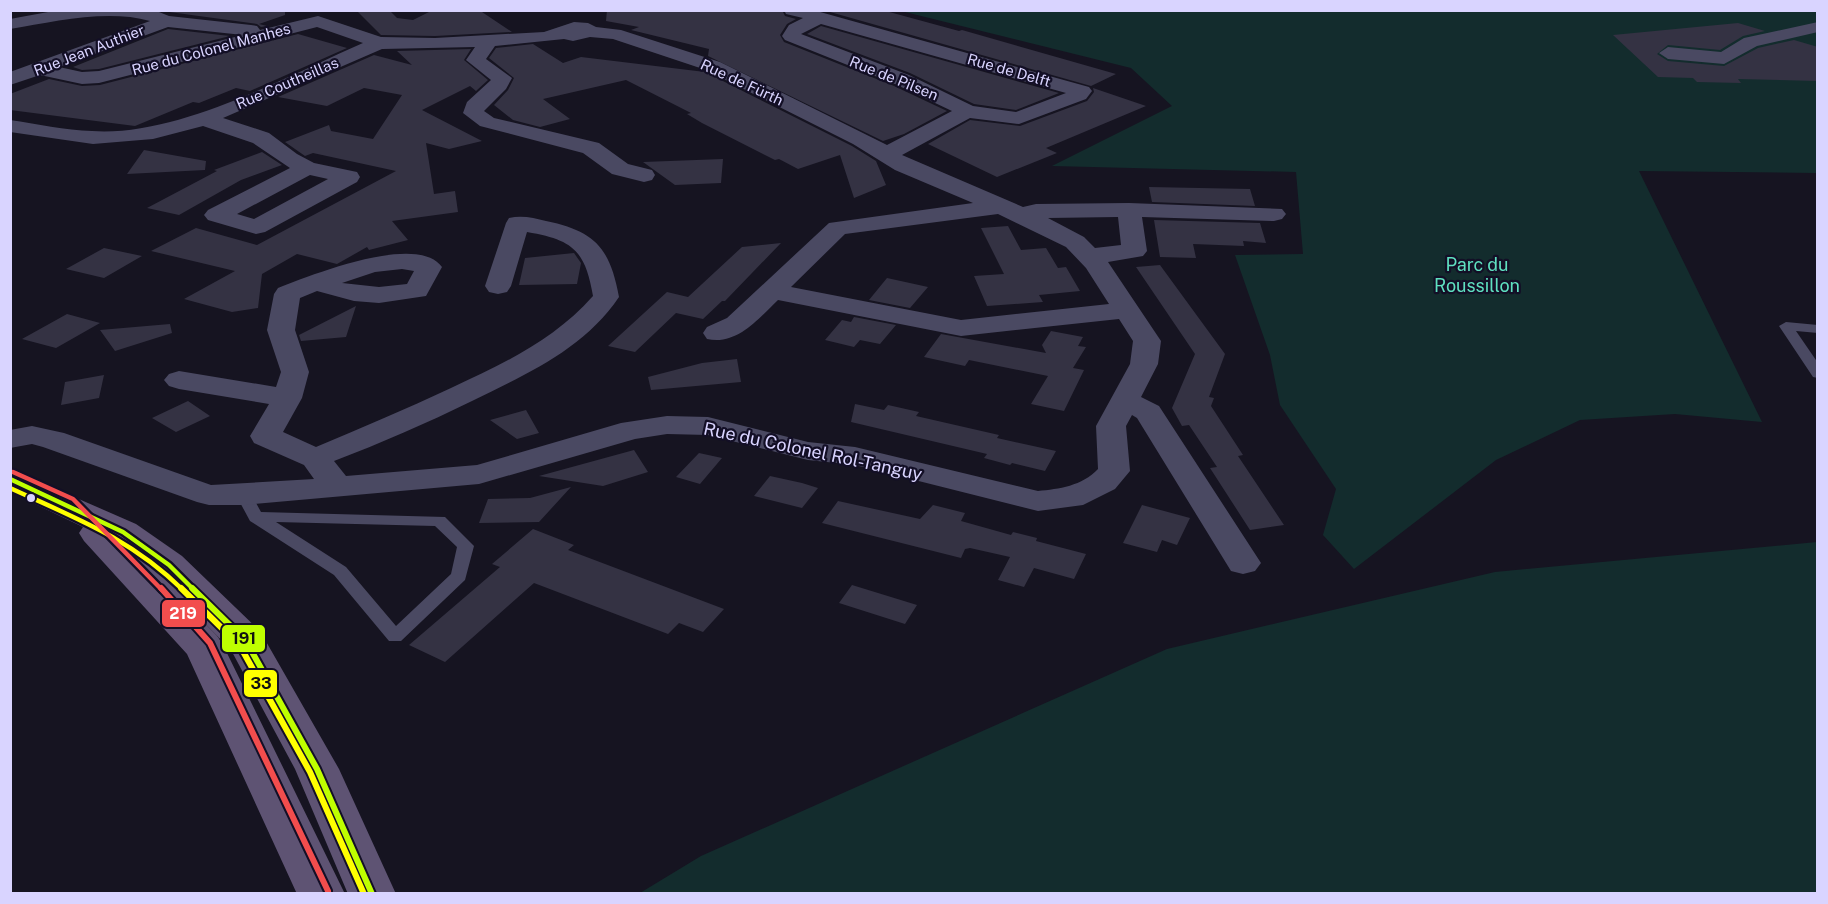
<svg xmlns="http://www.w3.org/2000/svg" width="1828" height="904" font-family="'Public Sans',sans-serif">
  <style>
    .green { fill: #132c2d }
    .building { fill: #343243 }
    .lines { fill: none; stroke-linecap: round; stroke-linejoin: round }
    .lane { fill: #4a4962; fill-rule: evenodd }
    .street { fill: #4a4962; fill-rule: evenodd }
    .primary { fill: #5e5373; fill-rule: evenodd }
    .bus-1-far1-casing { stroke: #130f26; stroke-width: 9 }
    .bus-1-casing { stroke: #130f26; stroke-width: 10 }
    .bus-2-far1-casing { stroke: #130f26; stroke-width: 9 }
    .bus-2-casing { stroke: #130f26; stroke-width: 10 }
    .bus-3-far1-casing { stroke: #130f26; stroke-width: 9 }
    .bus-3-casing { stroke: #130f26; stroke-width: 10 }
    .bus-1-far1 { stroke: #bfff00; stroke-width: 4.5 }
    .bus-1 { stroke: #bfff00; stroke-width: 6 }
    .bus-2-far1 { stroke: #ff0; stroke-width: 4.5 }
    .bus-2 { stroke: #ff0; stroke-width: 6 }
    .bus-3-far1 { stroke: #f24d4d; stroke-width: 4.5 }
    .bus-3 { stroke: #f24d4d; stroke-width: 6 }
    .bus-dot { fill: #d9d4ff; stroke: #130f26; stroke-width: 2 }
    .labels { text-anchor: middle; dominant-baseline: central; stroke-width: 4.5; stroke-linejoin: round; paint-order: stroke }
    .far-street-label { font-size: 15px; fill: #d9d4ff; stroke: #130f26 }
    .park-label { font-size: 18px; fill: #5fe0c0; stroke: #130f26 }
    .street-label { font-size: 18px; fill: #d9d4ff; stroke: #130f26 }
    .line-badge { stroke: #130f26; stroke-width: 2 }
    .badge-label { font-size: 16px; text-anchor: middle; font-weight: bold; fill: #fff }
    .pale-badge-label { font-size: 16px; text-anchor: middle; font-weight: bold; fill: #111 }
  </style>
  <rect width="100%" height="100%" fill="#161421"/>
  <path class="green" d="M901,11H1817V173L1639,171L1762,422L1675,414L1580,420L1496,460L1354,569L1323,535L1336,489L1280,405L1270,355L1235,255L1303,254L1296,172L1052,166L1172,106L1131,68Z
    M1817,542V893H640L701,856L1167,649L1495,572Z"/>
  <path class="building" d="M285,10V15L259,24L267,26L261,27L257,24L162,11Z
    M356,10H389L397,18L413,20L433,10H479L512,32L435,36L381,35Z
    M607,10H782L785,16L796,19L787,24L780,35L784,42L894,86L947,111L904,134L883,141L708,56L709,49L631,30L639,27L606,21Z
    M823,10H882L959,31L962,30L1116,74L1091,86Z
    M1738,23L1765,31L1743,36L1720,50L1668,45L1657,54L1668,61L1724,66L1758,48L1794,40L1818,47V81L1738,79L1741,83L1697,82L1693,78L1658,77L1613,35Z
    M821,26L1059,93L1016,110L974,104L910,73L807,34Z
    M168,29L230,36L99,69L82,70L73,67Z
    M298,34L347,48L250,91L236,88L199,103L193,102L135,126L10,110V94L49,79L82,86L100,85Z
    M533,44L563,63L581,57L705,72L852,146L876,161L886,185L854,198L840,155L798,169L779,159L775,160L702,123L687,114L691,113L626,80L543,99L570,119L540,127L513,120L494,105L508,90L514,78L489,58L496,48Z
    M471,49L464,60L488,80L476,91L470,86L422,110L482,141L449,149L426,143L434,194L455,191L458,212L392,221L408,240L369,250L367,247L337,264L297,254L262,274L258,308L232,312L184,299L235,271L151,251L196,228L257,245L396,171L313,153L305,156L285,142L329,125L331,131L373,139L402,95L364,88L327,106L278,97L374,55L412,65L397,51Z
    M1093,88L1146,106L1046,148L1057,153L997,177L928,144L970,120L1020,126L1087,101L1094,92Z
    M144,150L206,161L205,170L127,174Z
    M262,152L282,165L241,180L179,215L147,208L217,171L214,170Z
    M723,159L721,183L675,185L643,162Z
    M1149,187L1250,189L1255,206L1152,202Z
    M1154,220L1260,223L1266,243L1243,241L1244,246L1193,244L1196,258L1160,257Z
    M1008,226L1021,250L1046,248L1058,268L1066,267L1080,291L1039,295L1043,302L987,306L974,276L1004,274L981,228Z
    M781,243L725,301H722L703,319L676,313L635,352L608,346L667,292L688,297L742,247Z
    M104,248L142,256L104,278L66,269Z
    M574,253L581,263L577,284L519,285L525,258Z
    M1160,265L1225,354L1209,397L1214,398L1211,406L1243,455L1238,456L1284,525L1250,530L1210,468L1217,467L1189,425L1182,426L1172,408L1195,354L1136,267Z
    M887,278L928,287L910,308L869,300Z
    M356,306L346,337L301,341L299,335Z
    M67,314L100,323L56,348L22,339Z
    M854,317L896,325L880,344L860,340L854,347L825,340L842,320L851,322Z
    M170,324L172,333L115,351L100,330Z
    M1051,331L1083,337L1078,346L1086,347L1073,368L1084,370L1064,411L1031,404L1048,376L969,360L965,366L924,357L941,334L1046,353L1042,345Z
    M737,359L741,382L651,390L648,377L702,363Z
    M104,375L99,398L61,405L65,382Z
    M188,401L210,416L176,432L152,418Z
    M855,404L884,410L888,405L919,412L916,416L999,435L997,438L1056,451L1045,471L1012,463L1010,465L984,458L987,454L851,422Z
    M526,410L539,433L517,439L490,420Z
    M634,450L648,472L603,486L539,476Z
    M699,453L722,458L700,484L676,477Z
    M770,476L802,483L818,488L802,508L754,496Z
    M571,487L539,522L479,523L488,499L530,498Z
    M838,501L920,519L933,505L965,513L961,521L1011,535L1013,532L1037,538L1036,541L1086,554L1074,579L1034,568L1024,587L998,580L1010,557L970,548L965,549L961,558L822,523Z
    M1142,505L1190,518L1177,545L1162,540L1157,552L1123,543Z
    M533,529L574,545L568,550L724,609L703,632L679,623L668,634L534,583L445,662L409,645L500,567L492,564Z
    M852,585L917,605L905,624L839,603Z"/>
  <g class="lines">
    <path class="lane" d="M1786,322L1818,325V333L1796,331L1818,363V378L1813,377L1779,326Z
      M244,490L250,492L261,512L445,517L474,546L465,580L401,641H389L334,575L250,521L236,495ZM276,522L435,526L457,547L451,574L396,626L346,567Z"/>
    <path class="street" d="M59,10H154L169,16L251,25L257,26L260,30L318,16L381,37L435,38L544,32L574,22L588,23L596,27L621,30L720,62L887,145L952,111L895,84L785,40L782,36L789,25L803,18L786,14L784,10H813L1089,87L1092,91L1086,99L1019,124L970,118L902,155L1023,207L1036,204L1129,203L1282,209L1286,214L1282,219L1274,221L1142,217L1147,251L1143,256L1108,262L1161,341L1158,364L1141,397L1159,406L1261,563L1255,571L1243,574L1231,571L1137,418L1132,415L1126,426L1130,471L1115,489L1083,505L1038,511L855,465L808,460L708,435L667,434L635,439L479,484L244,505H209L197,502L43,447L32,444L10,448V430L32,426L64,433L211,485L314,479L304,465L254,443L250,436L269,404L179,389L169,386L164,380L169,374L179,371L276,387L281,372L267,330L274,294L278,288C309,276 417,232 442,267L426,296L379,303L354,301L317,291L300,298L295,330L309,372L302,398L283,432L316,447C361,428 406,409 451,388C504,363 553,341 593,296C585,250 573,240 527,232L511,286L507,292L498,294L489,292L485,286L506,223L509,218C522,215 534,218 546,221C595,231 610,248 619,297C584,349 527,374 472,401C427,423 381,443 334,461L346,476L477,465L621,423L667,416L708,417L808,442L855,447L1038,491C1059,489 1082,486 1098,469L1096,426L1130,364L1133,341L1119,319L961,336L778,300C759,318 737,346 707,339L703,333L707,327L727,318L829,223L973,203L895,170L853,144L706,70L613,39L590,37L573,41L564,39L495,46L486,59L512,78L506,89L484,111L494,118L599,143L628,164L652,170L655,175L652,180L644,182L612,174L583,153L480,126L463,113L467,102L491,80L466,60L475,47L382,49L223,118L269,133L297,154L314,163L357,172L360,177L357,182L265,232L256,234L208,220L204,215L208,210L290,168L253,143L203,126L153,139L93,144L10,132V120C37,124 65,130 92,131C177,137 285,77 363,43L317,27L99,83L82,84L40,75L10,85V72L150,21C106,9 54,22 10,29V19ZM821,24L1066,93L1016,112L973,106L909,75L801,34ZM168,27L243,35L99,71L82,72L59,67ZM310,175L328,179L254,219L237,214ZM998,214L1066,247L1086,268L1109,304L961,320L791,287L845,234ZM1118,217L1121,245L1095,248L1084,237L1048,218ZM402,269L414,271L407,284L379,287L342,283L375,272Z
      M1818,22V32L1757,46L1724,64L1668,59L1659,53L1668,47L1721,52L1744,38Z"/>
    <path class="primary" d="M10,469L136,524L182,556L260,631L339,769L396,894H348L295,769L231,650L181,599L218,637L224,647L345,894H297L187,654L84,541L79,533L83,527L10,492Z"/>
    <g class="bus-1-far1-casing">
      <path id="bus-1-far1" d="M10,479L123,532L169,565L194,590"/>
    </g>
    <g class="bus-1-casing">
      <path id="bus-1" d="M192,588L246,641L317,769L372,894"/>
    </g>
    <g class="bus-2-far1-casing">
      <path id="bus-2-far1" d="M10,488C75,518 130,538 183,590"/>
    </g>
    <g class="bus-2-casing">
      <path id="bus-2" d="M181,588L240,646L310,772L364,894"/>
    </g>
    <g class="bus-3-far1-casing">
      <path id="bus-3-far1" d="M13,472L73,499L162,590"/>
    </g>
    <g class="bus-3-casing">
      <path id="bus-3" d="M161,588L210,643L328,891"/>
    </g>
    <use href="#bus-1-far1" class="bus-1-far1"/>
    <use href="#bus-1" class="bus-1"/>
    <use href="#bus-2-far1" class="bus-2-far1"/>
    <use href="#bus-2" class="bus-2"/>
    <use href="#bus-3-far1" class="bus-3-far1"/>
    <use href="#bus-3" class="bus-3"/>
  </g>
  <circle class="bus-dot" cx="31" cy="498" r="5"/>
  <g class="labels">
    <g class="far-street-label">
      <text transform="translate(211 49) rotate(-15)">Rue du Colonel Manhes</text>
      <text transform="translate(89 50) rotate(-21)">Rue Jean Authier</text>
      <text transform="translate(1009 70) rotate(16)">Rue de Delft</text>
      <text transform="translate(894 78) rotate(22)">Rue de Pilsen</text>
      <text transform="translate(742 82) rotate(25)">Rue de Fürth</text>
      <text transform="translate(287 83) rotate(-23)">Rue Coutheillas</text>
    </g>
    <g class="park-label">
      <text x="1477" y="264">Parc du<tspan x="1477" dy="21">Roussillon</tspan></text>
    </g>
    <g class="street-label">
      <text transform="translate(813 451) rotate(12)">Rue du Colonel Rol-Tanguy</text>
    </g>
  </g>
  <g class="line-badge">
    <rect x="161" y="599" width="45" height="29" rx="6" fill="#f24d4d"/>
    <rect x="221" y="624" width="45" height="29" rx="6" fill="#bfff00"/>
    <rect x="243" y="669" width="35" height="29" rx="6" fill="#ff0"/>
  </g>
  <g class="badge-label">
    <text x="183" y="619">219</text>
  </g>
  <g class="pale-badge-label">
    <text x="244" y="644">191</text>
    <text x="261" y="689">33</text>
  </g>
  <rect width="1828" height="904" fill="none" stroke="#d9d4ff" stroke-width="24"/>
</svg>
